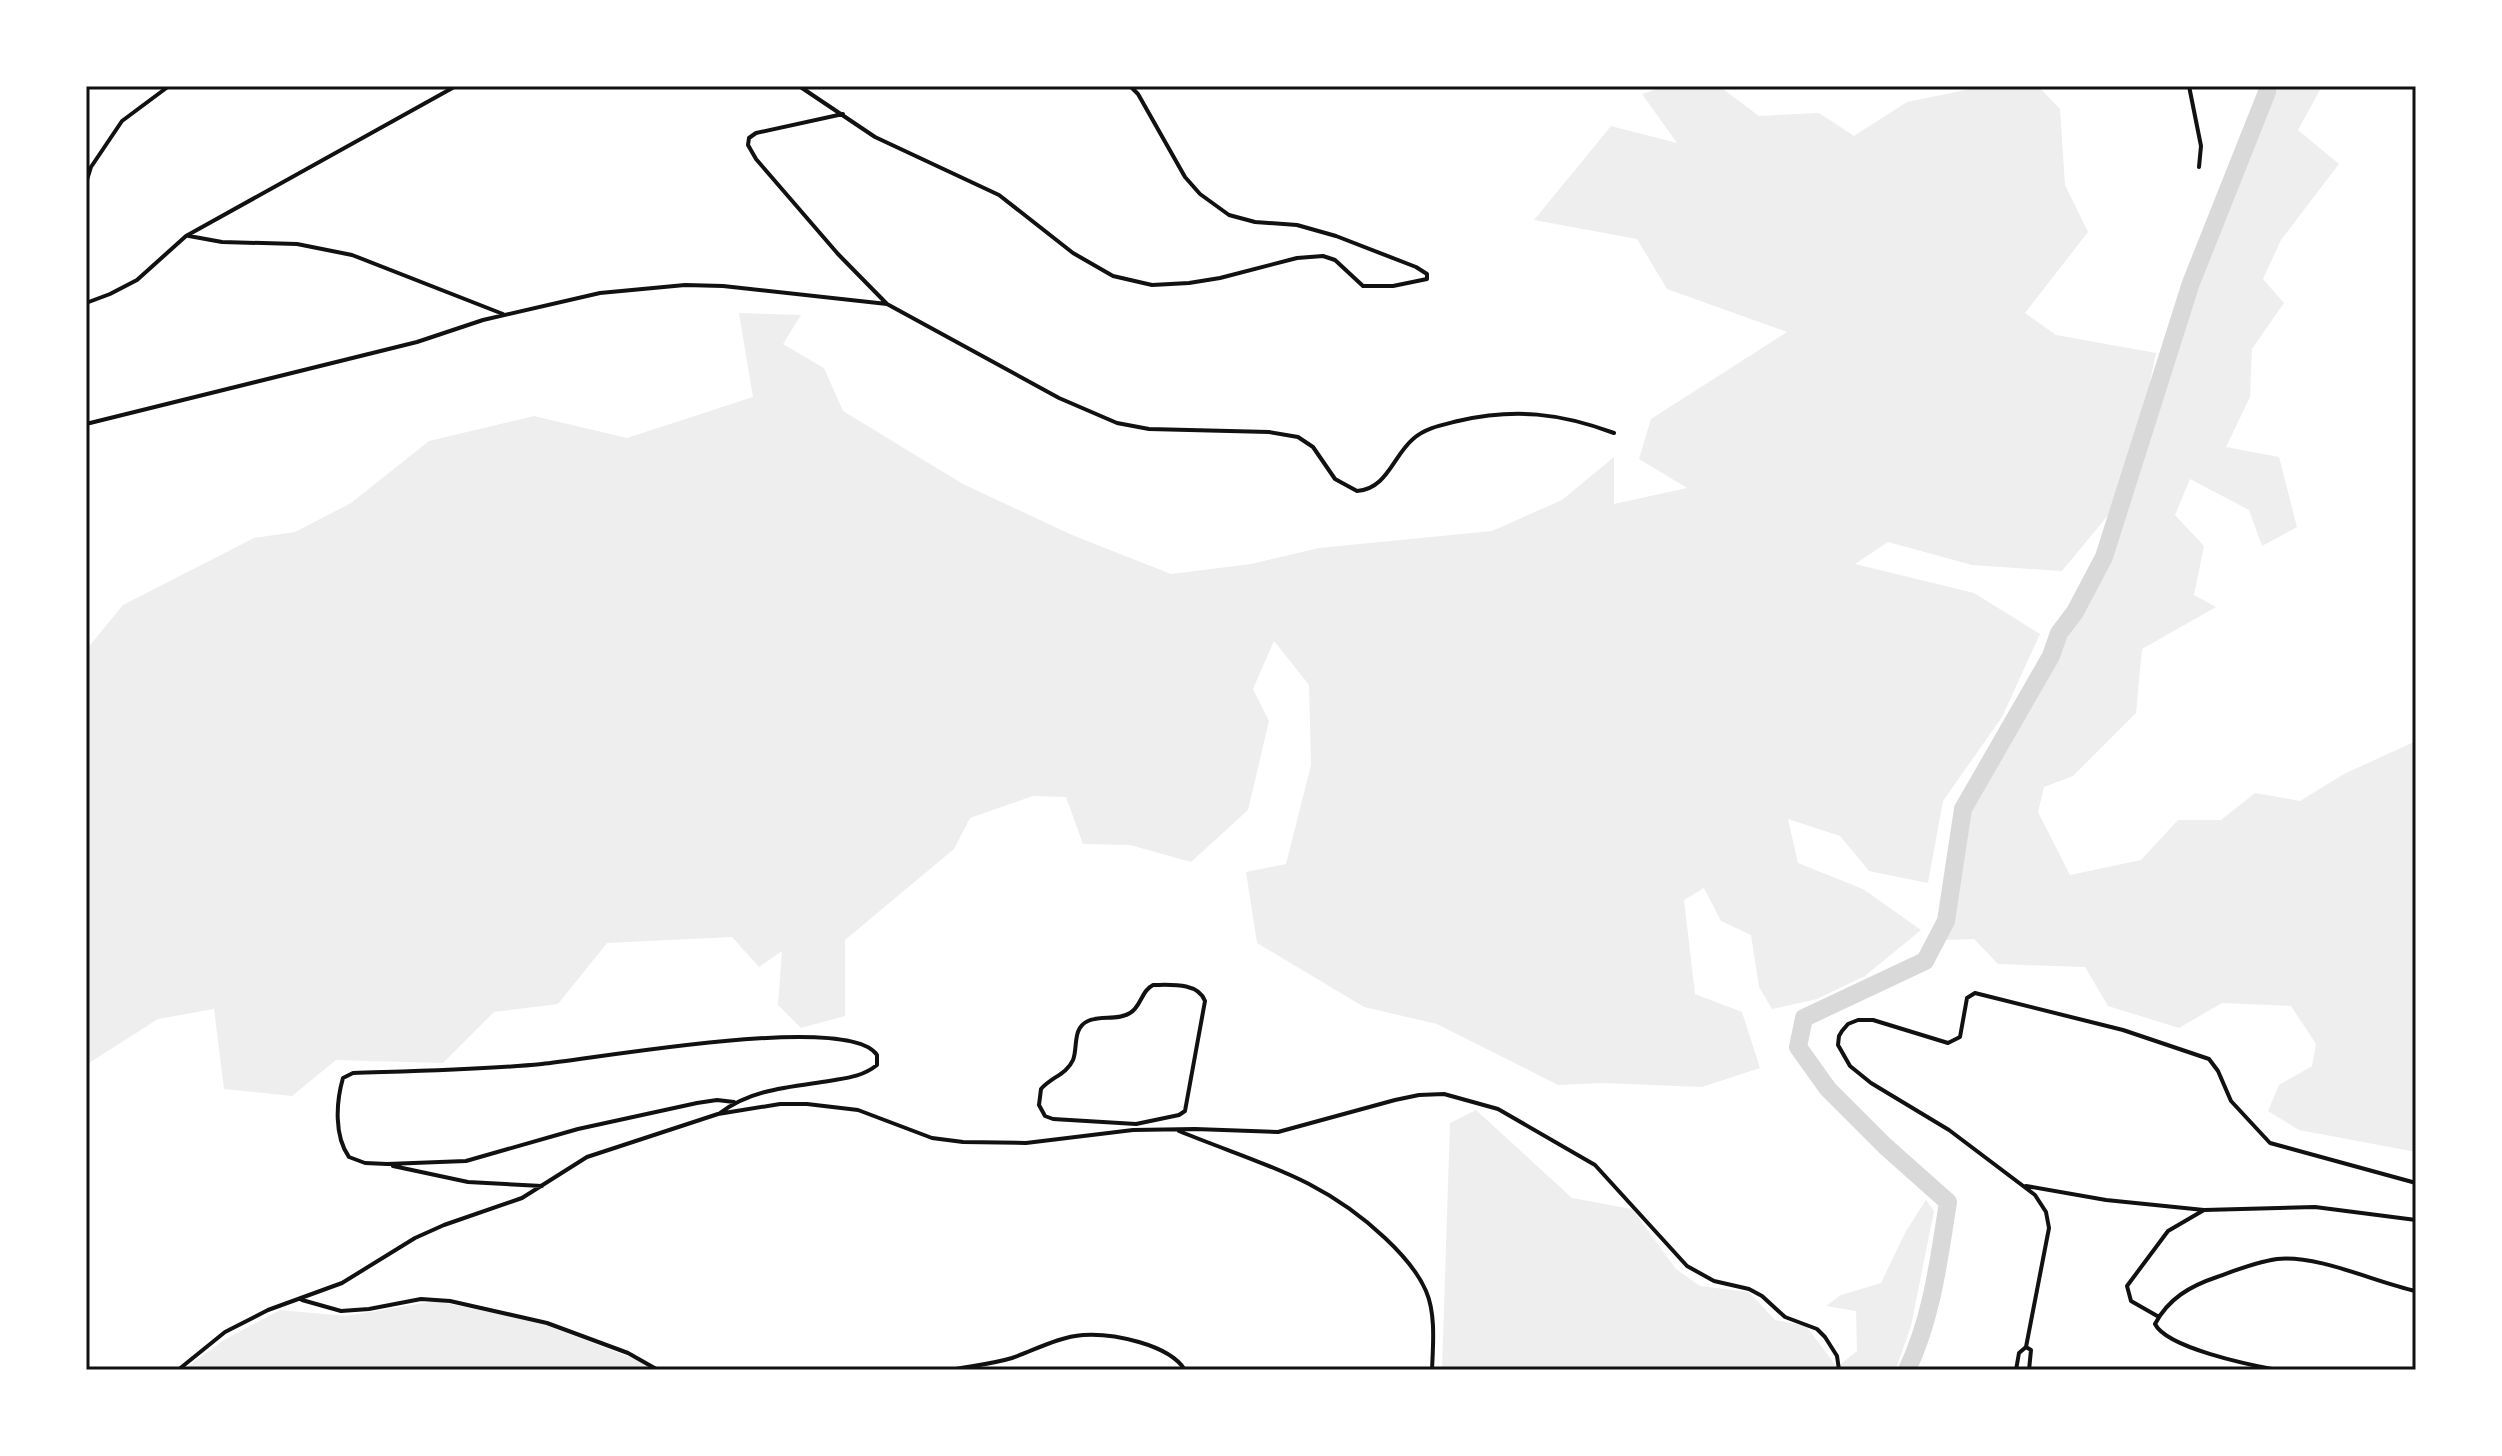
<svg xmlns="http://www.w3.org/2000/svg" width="2502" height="1456" font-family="Figtree,sans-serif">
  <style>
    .green { fill: #eee }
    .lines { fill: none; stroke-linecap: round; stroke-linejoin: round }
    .river { stroke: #d9d9d9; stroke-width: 18 }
    .minor { stroke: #111; stroke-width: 4 }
    .neatline { fill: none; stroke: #111; stroke-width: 3 }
  </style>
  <rect width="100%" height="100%" fill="#fff"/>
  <path class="green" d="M1666,86H1719L1759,116L1819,113L1854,136L1907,102L1985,86H2038L2060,109L2065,185L2088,232L2025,313L2056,335L2156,353L2142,421L2114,508L2062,571L1972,565L1888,542L1855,564L1974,593L2040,634L2002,717L1943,801L1928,883L1869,871L1840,836L1788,819L1798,863L1863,889L1921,930L1865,976L1817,999L1772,1009L1759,987L1751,935L1721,921L1704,888L1684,900L1695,994L1742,1012L1760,1068L1702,1087L1603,1083L1558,1085L1437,1024L1364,1007L1257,943L1246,872L1286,864L1311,765L1309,685L1274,641L1253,689L1269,721L1248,810L1191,862L1130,845L1083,844L1066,797L1033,796L970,818L954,849L845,940V1016L801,1028L778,1005L782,951L759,967L732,937L607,943L558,1004L494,1012L443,1063L336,1060L292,1096L224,1089L214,1009L158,1019L86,1065V650L123,605L254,538L295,532L351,503L429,441L534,416L627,438L753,397L739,313L801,315L783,344L824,368L843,411L963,484L1072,535L1171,574L1251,564L1319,548L1492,531L1562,500L1614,457V504L1687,488L1639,459L1651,419L1787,332L1667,289L1637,239L1534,220L1611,126L1677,143L1642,94Z
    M2273,86H2320L2321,88L2298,130L2339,164L2281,240L2263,279L2284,303L2252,349L2250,397L2226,447L2279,457L2297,527L2262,546L2249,510L2190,479L2175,515L2204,546L2194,595L2216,607L2142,649L2136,713L2073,776L2044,787L2038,812L2070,875L2141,860L2178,820H2221L2255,793L2300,801L2344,774L2416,741V1152L2299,1130L2268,1111L2279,1085L2312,1066L2316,1044L2291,1006L2222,1003L2179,1028L2108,1006L2085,967L1998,964L1974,939L1944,940L1952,923L1968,815L2066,635L2092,597L2113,557L2219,225L2267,114Z
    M1476,1110L1572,1198L1632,1209L1676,1269L1700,1286L1749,1292L1775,1320L1806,1326L1837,1367L1857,1351L1856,1311L1826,1306L1841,1295L1881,1283L1906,1231L1926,1200L1934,1211L1911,1326L1896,1369L1442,1370L1450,1123Z
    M436,1301L541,1323L663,1370H183L224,1340L280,1310L346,1316Z"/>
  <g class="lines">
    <path class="river" d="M1907,1370C1932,1318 1939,1259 1948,1202L1885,1146L1828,1089L1798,1047L1804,1018L1925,961L1946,921L1963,809L2051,656L2059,633L2075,612L2104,557L2191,283L2267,92V86"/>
    <path class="minor" d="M799,86L875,137L999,195L1073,253L1113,276L1152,285L1189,283L1220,278L1297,258L1323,256L1335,260L1363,286H1393L1427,279V274L1416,267L1336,236L1297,225L1255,222L1229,215L1200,194L1185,177L1138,94L1130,86
      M2189,86L2201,146L2199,167
      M843,114L756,133L749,138L748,145L756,159L838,254L887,304
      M86,183L91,167L122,121L169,86
      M86,194V222
      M189,236L222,242L297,244L352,255L503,314
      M86,303L110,294L137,280L186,236L456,86
      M86,424L417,342L483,320L600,293L685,285L723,286L887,304L1059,398L1117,423L1149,429L1269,432L1298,437L1313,447L1335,479L1357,491C1387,489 1393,456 1413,439C1425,428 1442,425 1458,421C1515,408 1560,413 1614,433
      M1153,985C1170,985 1198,982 1205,1001L1185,1111L1179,1115L1136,1124L1053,1119L1045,1116L1039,1105L1041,1089C1050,1078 1067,1074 1073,1060C1078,1048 1072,1028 1088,1021C1101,1015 1117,1021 1130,1013C1141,1007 1141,991 1153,985Z
      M720,1113C752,1089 790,1087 829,1081C846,1078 862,1077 877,1065V1055C849,1012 595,1059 542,1064C479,1070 417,1071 353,1073L343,1078C336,1102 334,1136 349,1157L365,1163L387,1164L466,1161L578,1129L697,1103L717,1100L734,1102
      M1179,1131C1259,1164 1319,1176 1385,1238C1401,1253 1417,1270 1426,1291C1436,1314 1433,1345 1432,1370
      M393,1166L468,1182L542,1186
      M2026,1186L2106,1200L2204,1210L2168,1231L2127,1286L2131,1301L2159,1317
      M2204,1210L2315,1207L2416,1220
      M302,1300L341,1311L369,1309L421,1299L450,1301L547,1323L628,1353L658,1370
      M2026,1347L2049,1228L2046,1212L2035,1195L1949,1130L1871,1083L1850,1066L1838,1045L1839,1036L1842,1031L1848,1024L1858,1020H1873L1948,1043L1960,1037L1967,998L1975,993L2123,1030L2209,1059L2218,1071L2231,1101L2270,1143L2416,1183
      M178,1370L225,1332L268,1310L342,1283L415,1238L444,1225L522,1198L587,1157L718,1114L780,1104H807L858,1110L932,1138L963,1142L1026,1143L1133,1130L1195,1129L1278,1132L1395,1100L1419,1095L1444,1094L1498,1109L1595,1165L1687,1266L1714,1281L1749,1289L1762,1296L1785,1317L1817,1329L1825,1337L1837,1356L1839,1370
      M950,1370C971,1366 992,1364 1012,1358C1035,1350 1058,1337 1083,1335C1112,1333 1169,1344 1185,1370
      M2016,1370L2019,1353L2026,1347L2031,1350L2029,1370
      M2277,1370C2250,1365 2167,1348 2155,1324C2168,1299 2190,1286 2217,1277C2236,1270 2256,1262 2277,1259C2320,1255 2374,1282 2416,1291"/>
  </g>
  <rect width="2502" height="1456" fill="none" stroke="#ffffff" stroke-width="176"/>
  <rect x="88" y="88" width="2326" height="1280" class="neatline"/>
</svg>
